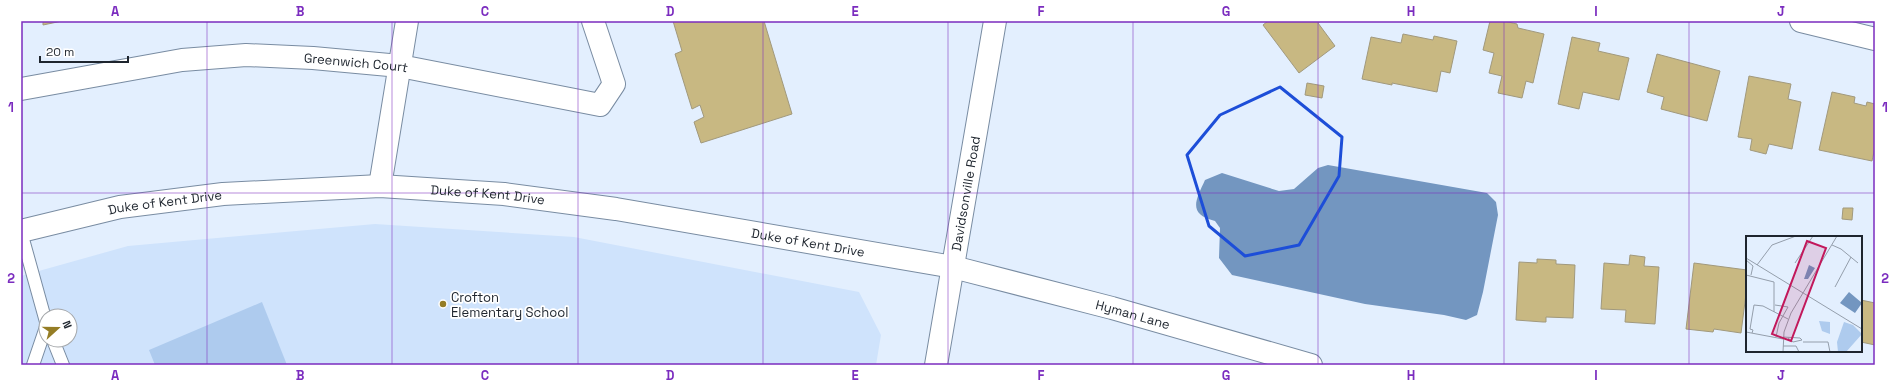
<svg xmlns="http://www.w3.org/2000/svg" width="1896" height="386" font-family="'Space Grotesk',sans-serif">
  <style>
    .built { fill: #cfe3fc; fill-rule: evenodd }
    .green { fill: #aecbee }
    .water { fill: #7396c0 }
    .building { fill: #c8b882; stroke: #a1997d }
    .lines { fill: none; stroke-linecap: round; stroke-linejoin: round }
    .service-casing { stroke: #798ca2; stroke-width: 14 }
    .minor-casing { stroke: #798ca2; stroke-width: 24 }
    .tertiary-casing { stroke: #798ca2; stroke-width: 24 }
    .secondary-casing { stroke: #798ca2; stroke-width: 24 }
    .service { stroke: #fff; stroke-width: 12 }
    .minor { stroke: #fff; stroke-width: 22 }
    .tertiary { stroke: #fff; stroke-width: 22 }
    .secondary { stroke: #fff; stroke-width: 22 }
    .marked { fill: none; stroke: #1d4ed8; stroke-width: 3; stroke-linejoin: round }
    .grid { fill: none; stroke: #7b2cbf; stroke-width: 1; stroke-opacity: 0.55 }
    .poi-dot { fill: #957d25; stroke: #fff; stroke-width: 1.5 }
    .labels { text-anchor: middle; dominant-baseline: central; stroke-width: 3.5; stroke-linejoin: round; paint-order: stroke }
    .street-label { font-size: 13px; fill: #1e252e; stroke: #fff }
    .poi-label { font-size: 13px; fill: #1e252e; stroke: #fff; text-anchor: start }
    .inset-road { fill: none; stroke: #949eab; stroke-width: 1 }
    .view { fill: #c2185b; fill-opacity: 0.15; stroke: #c2185b; stroke-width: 2 }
    .inset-edge { fill: none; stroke: #1e252e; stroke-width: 2 }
    .neatline { fill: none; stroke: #7b2cbf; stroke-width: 1.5 }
    .grid-label { font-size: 13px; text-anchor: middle; font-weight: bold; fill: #7b2cbf }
  </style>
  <rect width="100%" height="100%" fill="#e3effe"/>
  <path class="built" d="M375,224L574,237L859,292L881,335L876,365H21V276L128,246ZM46,316H70V340H46Z"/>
  <path class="green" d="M262,302L287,365H155L149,350Z"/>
  <path class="water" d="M1328,165L1487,193L1496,202L1498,215L1483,292L1477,315L1466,320L1444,315L1365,304L1232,275L1219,258L1220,228L1215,221C1187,214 1196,200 1205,180L1222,173L1279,191L1294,189L1318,168Z"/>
  <path class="building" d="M43,21H62L43,25Z
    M673,21H764L792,114L701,143L694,122L704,117L700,105L692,109L675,54L682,51Z
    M1268,21H1321L1318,23L1335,46L1299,73L1263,25Z
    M1490,21H1504L1517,24L1518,28L1544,34L1533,83L1526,81L1522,98L1498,93L1502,76L1489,73L1494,53L1483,50Z
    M1403,34L1433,40L1434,36L1457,41L1450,73L1441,71L1437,92L1392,83V85L1362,79L1371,37L1401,43Z
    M1572,37L1600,43L1598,51L1629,58L1619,100L1583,92L1579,109L1558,104Z
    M1657,54L1720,71L1707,121L1661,109L1664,97L1647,92Z
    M1749,76L1791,84L1788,99L1801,102L1792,149L1769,144L1766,154L1750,150L1752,139L1738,137Z
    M1307,83L1324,86L1322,98L1305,95Z
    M1832,92L1855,97L1854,103L1866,106L1867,102L1875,104V147L1872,161L1819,150Z
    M1843,208H1853L1852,220L1842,219Z
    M1630,255L1645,257L1644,266L1659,267L1655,324L1625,322L1626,310L1601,309L1604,263L1629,265Z
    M1537,259L1556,260V264L1575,265L1573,318L1546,317V322H1543L1516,320L1519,262L1537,263Z
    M1694,263L1747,270V286L1741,333L1714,329L1713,332L1686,329Z
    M1861,300L1875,303V345L1861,342Z"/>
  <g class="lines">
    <g class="service-casing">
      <path id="service" d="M21,232L46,322
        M53,340L63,365
        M33,365L46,327"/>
    </g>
    <g class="minor-casing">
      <g id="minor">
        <path d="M1801,21L1875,39"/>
        <path id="s1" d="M21,89L182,60L246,55L313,58L400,66L600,105L614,84L593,21"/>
        <path d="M380,186L407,21"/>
        <path id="s2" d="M953,267L1112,308L1311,365"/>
      </g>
    </g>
    <g class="tertiary-casing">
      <g id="tertiary">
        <path id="s3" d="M21,231L120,207L223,194L380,186L504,194L616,209L953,267"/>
      </g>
    </g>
    <g class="secondary-casing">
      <g id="secondary">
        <path id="s4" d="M936,365L995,21"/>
      </g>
    </g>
    <use href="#service" class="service"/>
    <use href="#minor" class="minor"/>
    <use href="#tertiary" class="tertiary"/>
    <use href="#secondary" class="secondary"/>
  </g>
  <path class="marked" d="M1280,87L1342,137L1339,176L1299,245L1245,256L1209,226L1187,155L1220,115Z"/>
  <path class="grid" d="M207,21V365M392,21V365M578,21V365M763,21V365M948,21V365M1133,21V365M1318,21V365M1504,21V365M1689,21V365M21,193H1875"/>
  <circle class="poi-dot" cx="443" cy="304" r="4"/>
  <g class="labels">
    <g class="street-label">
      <text stroke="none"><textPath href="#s1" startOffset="338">Greenwich Court</textPath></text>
      <text stroke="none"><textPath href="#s4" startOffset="174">Davidsonville Road</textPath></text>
      <text stroke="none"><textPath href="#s3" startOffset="471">Duke of Kent Drive</textPath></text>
      <text stroke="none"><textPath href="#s3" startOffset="147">Duke of Kent Drive</textPath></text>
      <text stroke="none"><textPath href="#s3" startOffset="795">Duke of Kent Drive</textPath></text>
      <text stroke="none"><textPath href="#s2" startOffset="186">Hyman Lane</textPath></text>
    </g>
    <g class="poi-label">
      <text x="451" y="297">Crofton<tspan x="451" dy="15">Elementary School</tspan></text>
    </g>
  </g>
  <g transform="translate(1746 236)">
    <rect width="116" height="116" fill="#e3effe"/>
    <path d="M73,85L84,86V98L76,95ZM98,86L107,89L116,98L100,116H92L91,106Z" fill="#aecbee"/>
    <path d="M63,29L69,32L62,43H58ZM103,56L116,67L109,77L94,67Z" fill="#7396c0"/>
    <path class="inset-road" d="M86,9L95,13L112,27M0,22L116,93M0,24L7,30L5,39M49,27L67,0M11,29L26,9L50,0M0,39L28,46V76M89,51L105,21M29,69L42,71L33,87L30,101M0,96L37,103M6,97L7,94L4,93L8,69L17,70L42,83M37,101L54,102L56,104L47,106L42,102M57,106H82L84,116M37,110H50L53,116M37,116L38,96L45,77L91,0"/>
    <path class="view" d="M61,5L80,12L45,105L26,98Z"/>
    <rect width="116" height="116" class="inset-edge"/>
  </g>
  <rect width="1896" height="386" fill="none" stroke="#ffffff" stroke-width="44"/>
  <g transform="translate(58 328) rotate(69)"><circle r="19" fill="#ffffff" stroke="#a5a8ab"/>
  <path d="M0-3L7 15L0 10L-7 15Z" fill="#957d25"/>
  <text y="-6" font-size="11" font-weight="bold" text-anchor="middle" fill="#1e252e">N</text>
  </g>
  <path d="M40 56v6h88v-6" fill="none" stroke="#1e252e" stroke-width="2"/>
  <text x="46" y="56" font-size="12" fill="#1e252e" stroke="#ffffff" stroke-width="3" paint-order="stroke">20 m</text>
  <rect x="22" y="22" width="1852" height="342" class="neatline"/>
  <g class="grid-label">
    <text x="115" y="16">A</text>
    <text x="300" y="16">B</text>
    <text x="485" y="16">C</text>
    <text x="670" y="16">D</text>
    <text x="855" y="16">E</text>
    <text x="1041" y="16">F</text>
    <text x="1226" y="16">G</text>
    <text x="1411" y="16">H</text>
    <text x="1596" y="16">I</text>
    <text x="1781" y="16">J</text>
    <text x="11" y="112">1</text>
    <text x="1885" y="112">1</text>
    <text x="11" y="283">2</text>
    <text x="1885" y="283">2</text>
    <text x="115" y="380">A</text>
    <text x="300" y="380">B</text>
    <text x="485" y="380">C</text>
    <text x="670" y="380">D</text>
    <text x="855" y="380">E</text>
    <text x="1041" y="380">F</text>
    <text x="1226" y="380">G</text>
    <text x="1411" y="380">H</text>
    <text x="1596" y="380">I</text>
    <text x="1781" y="380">J</text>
  </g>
</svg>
